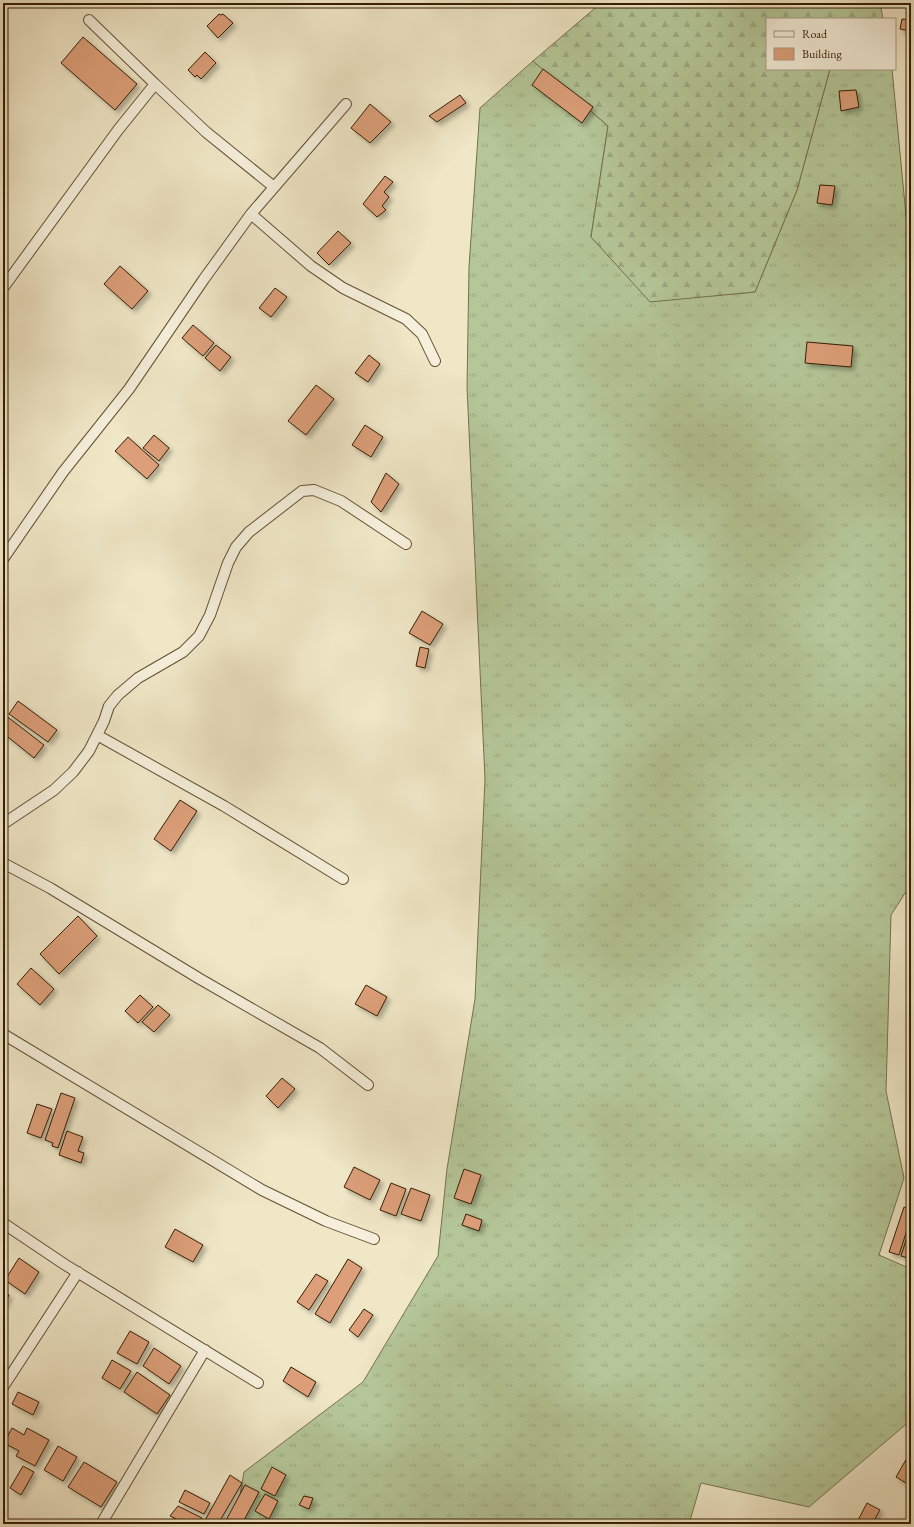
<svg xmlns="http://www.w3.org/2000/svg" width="914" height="1527" font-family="'EB Garamond',serif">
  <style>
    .grass { fill: url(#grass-tufts); stroke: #74724d }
    .forest { fill: url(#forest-firs); stroke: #74724d }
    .building { fill: #dc9f79; stroke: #341e01; filter: url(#shadow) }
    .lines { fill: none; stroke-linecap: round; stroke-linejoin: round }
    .minor-casing { stroke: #635032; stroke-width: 12 }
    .minor { stroke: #f5efdb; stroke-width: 10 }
  </style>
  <defs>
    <pattern id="grass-tufts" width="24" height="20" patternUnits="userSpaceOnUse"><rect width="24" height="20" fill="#b5c799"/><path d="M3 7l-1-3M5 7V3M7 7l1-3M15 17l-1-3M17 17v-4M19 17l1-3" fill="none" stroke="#9caa82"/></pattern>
    <pattern id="forest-firs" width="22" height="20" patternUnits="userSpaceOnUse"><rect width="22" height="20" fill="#b5c799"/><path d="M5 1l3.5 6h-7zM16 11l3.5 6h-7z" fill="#9caa82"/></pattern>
    <filter id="shadow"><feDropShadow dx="3.5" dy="3.5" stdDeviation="2" flood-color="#0004"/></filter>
  </defs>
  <rect width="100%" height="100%" fill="#f0e7c7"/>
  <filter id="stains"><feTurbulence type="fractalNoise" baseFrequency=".005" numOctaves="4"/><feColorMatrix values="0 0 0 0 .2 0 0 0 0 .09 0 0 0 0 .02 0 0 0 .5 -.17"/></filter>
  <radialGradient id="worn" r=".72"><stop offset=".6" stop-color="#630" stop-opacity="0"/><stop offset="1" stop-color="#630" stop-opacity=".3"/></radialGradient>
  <path class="grass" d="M533,61L608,126L591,237L650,301L755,292L797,190L830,69H892L907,226L911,244V884L891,915L886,1091L904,1178L879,1255L911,1269V1420L809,1507L701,1483L689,1524H235L244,1472L363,1382L438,1256L447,1169L475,999L485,779L467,387L469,267L480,108Z"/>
  <path class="forest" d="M601,3H880L883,19H767V69H830L797,190L755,292L650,302L591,237L608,126L533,61Z"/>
  <path class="building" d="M219,14L221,15L223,14L233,23L218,38L207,26Z
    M902,19L911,20V31L900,29Z
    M83,37L137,84L115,110L61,63Z
    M205,52L216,63L201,79L197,75L195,77L188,70Z
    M543,69L593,107L582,123L532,85Z
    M856,90L859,107L841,111L839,91Z
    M460,95L466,103L437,122L429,116Z
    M370,104L391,122L370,143L351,128Z
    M385,176L393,182L384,192L389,197L382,206L386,210L377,217L363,204Z
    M910,182H911V208H910Z
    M820,185L835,186L832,205L817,203Z
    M338,231L351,243L329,265L317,253Z
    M120,266L148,291L132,309L104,284Z
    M275,288L287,297L271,317L259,308Z
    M193,325L214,343L203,356L182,338Z
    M807,342L853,346L851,367L805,363Z
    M216,345L231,357L220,371L205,358Z
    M369,355L380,364L368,382L355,373Z
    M316,385L334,399L306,435L288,421Z
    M365,425L383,437L371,457L352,445Z
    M154,435L169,448L159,461L143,448Z
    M128,437L159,465L147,479L115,451Z
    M386,473L399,484L381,512L371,502Z
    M422,611L443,624L430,645L409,633Z
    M420,647L429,649L425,668L416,666Z
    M18,701L57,730L48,742L9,714Z
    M5,715L44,745L34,758L3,733V718Z
    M180,800L197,811L171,851L154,839Z
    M78,916L97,936L59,974L40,954Z
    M31,968L54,989L40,1005L17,984Z
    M366,985L387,997L377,1016L355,1004Z
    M140,995L153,1007L138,1023L125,1011Z
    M158,1005L170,1015L154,1032L142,1022Z
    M282,1078L295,1089L278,1108L266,1096Z
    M61,1093L75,1098L58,1148L52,1146L53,1143L45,1140Z
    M37,1104L52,1109L41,1138L27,1133Z
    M67,1131L83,1137L78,1151L84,1153L81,1163L59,1155Z
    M354,1167L380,1180L370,1200L344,1187Z
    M464,1169L481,1175L471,1204L454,1198Z
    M391,1183L406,1189L396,1216L380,1210Z
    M411,1188L430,1195L421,1221L401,1214Z
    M904,1207L911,1210V1217L899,1255L889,1252Z
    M466,1214L482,1220L479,1231L462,1225Z
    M911,1224V1259L901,1256Z
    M175,1229L203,1245L193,1262L165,1247Z
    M19,1258L39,1272L25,1294L5,1280Z
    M348,1259L362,1268L330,1323L315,1314Z
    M316,1274L328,1281L309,1310L297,1302Z
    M3,1291L9,1295L3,1307Z
    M364,1309L373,1315L358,1337L349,1330Z
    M130,1331L149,1342L137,1364L117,1353Z
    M154,1348L181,1366L169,1384L143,1366Z
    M112,1360L131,1371L120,1389L102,1378Z
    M291,1367L316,1382L308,1397L283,1381Z
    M137,1372L170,1395L157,1414L124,1392Z
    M18,1392L39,1402L33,1415L12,1404Z
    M12,1428L24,1435L27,1428L49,1440L35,1466L16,1456L19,1451L4,1443Z
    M58,1446L77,1457L63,1481L44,1470Z
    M911,1451V1486L896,1477Z
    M84,1462L117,1482L101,1507L68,1487Z
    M23,1466L34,1472L21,1495L10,1488Z
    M272,1467L286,1475L275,1496L261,1489Z
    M230,1475L242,1483L218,1524H203Z
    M245,1485L259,1492L242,1524H224Z
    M185,1490L210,1503L204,1514L179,1502Z
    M265,1494L278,1501L269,1519L255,1511Z
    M304,1496L313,1498L309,1509L299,1505Z
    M867,1503L880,1510L872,1524H856Z
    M178,1506L202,1518L198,1524H187L170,1516Z"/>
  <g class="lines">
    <g class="minor-casing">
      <path id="minor" d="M155,84L206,132L274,187
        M251,214L311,266L343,288L406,319L422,334L435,361
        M3,288L118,130L155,84L89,20
        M3,559L63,472L129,389L204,279L251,214L346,104
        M97,735L224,806L343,879
        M3,824L54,790L73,772L89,751L104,721L109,706L118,695L138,678L183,652L199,636L210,615L228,563L236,547L249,532L302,491L314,490L341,501L406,544
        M3,863L50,888L200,979L320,1048L368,1085
        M3,1034L262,1190L326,1221L374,1239
        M3,1223L64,1264L258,1383
        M3,1387L78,1272
        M101,1524L205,1350"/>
    </g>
    <use href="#minor" class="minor"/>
  </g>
  <rect width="914" height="1527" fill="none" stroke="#f0e7c7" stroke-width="16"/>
  <rect x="4" y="4" width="906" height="1519" fill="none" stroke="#341e01" stroke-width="2"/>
  <rect x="8" y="8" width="898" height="1511" fill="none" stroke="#341e01"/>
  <rect x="766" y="18" width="130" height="52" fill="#f5efdb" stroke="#a89b84"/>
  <rect x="774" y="31" width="20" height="6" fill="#f5efdb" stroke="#a89b84"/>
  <text x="802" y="38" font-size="12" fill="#341e01">Road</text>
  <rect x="774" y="48" width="20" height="12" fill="#dc9f79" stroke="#a89b84"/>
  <text x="802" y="58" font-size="12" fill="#341e01">Building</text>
  <rect width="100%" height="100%" filter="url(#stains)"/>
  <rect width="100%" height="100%" fill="url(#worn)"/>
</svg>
